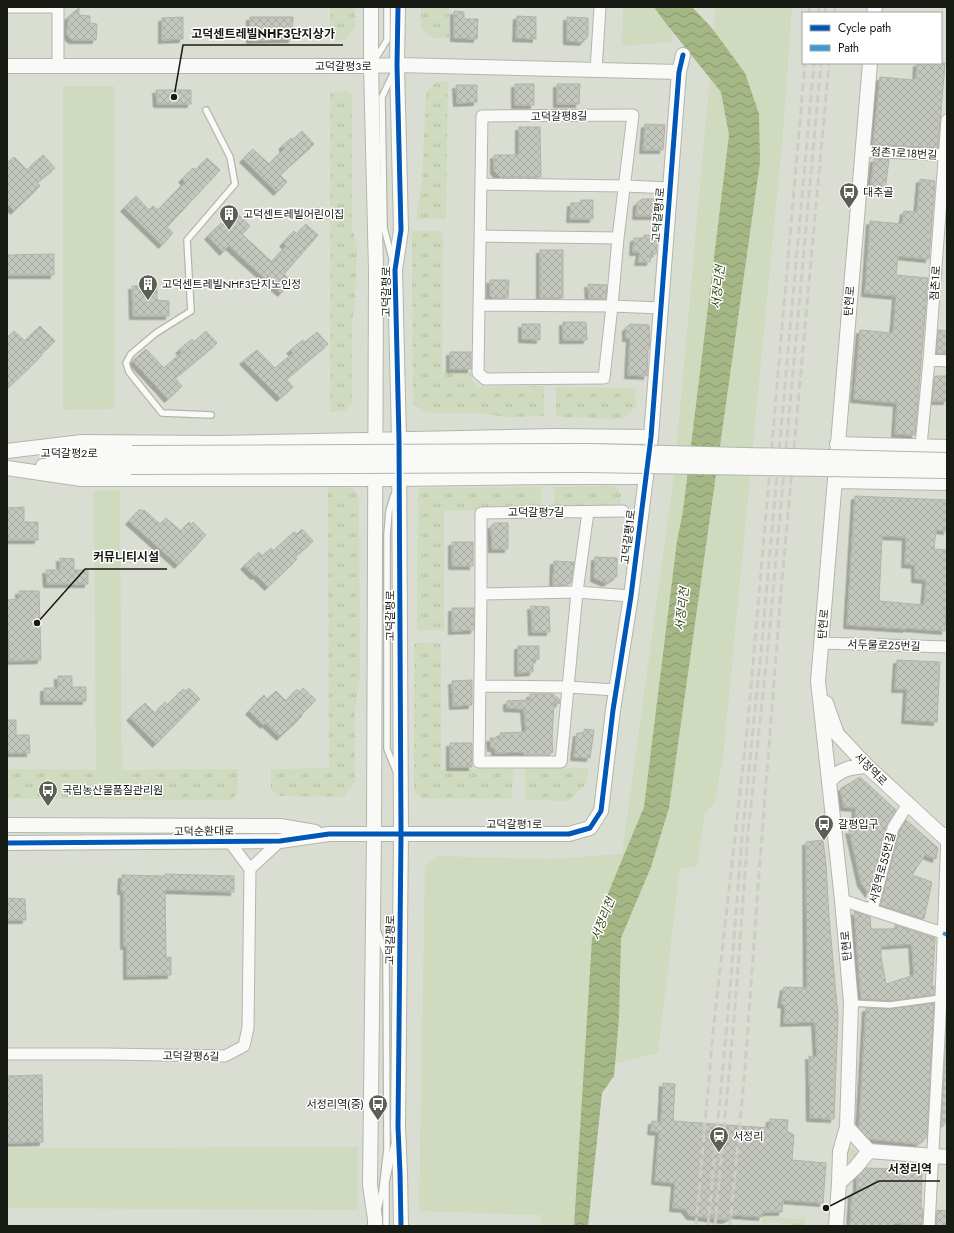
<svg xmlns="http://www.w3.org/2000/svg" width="954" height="1233" font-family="Jost,'Noto Sans KR',sans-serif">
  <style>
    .grass { fill: url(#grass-tufts) }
    .park { fill: #cfdabe }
    .water { fill: url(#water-waves) }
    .building { fill: url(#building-cross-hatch); stroke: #afb3a9; fill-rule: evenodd; filter: url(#shadow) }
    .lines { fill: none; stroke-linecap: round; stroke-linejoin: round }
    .service-casing { stroke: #b2b6ac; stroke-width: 8 }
    .minor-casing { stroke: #b2b6ac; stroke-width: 13 }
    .tertiary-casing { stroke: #b2b6ac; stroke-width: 16 }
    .service { stroke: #f9faf8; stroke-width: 5.5 }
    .minor { stroke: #f9faf8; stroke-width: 11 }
    .tertiary { stroke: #f9faf8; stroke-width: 14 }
    .rail { stroke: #cccdc9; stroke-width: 3; stroke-dasharray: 8 4; stroke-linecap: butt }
    .tertiary-bridge-casing { stroke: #b2b6ac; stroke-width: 16; stroke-linecap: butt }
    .tertiary-bridge { stroke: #f9faf8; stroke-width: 14 }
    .quiet { stroke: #3b9bde; stroke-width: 4; stroke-dasharray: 8 4; stroke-linecap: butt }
    .cycleway-casing { stroke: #fff; stroke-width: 8 }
    .cycleway { stroke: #0057b8; stroke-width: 5 }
    .labels { text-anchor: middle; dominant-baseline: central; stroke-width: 3; stroke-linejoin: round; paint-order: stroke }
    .street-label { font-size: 11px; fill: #181b13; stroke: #fff }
    .poi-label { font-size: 11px; fill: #181b13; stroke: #fff; text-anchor: start }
    .water-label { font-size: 12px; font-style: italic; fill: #374616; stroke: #fff }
    .leader { fill: none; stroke: #181b13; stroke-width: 1.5 }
    .callout-dot { fill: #181b13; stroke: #fff; stroke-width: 1.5 }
    .callout-label { font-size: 12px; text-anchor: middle; font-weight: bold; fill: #181b13; stroke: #fff; stroke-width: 3; stroke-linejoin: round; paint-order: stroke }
  </style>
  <defs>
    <pattern id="grass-tufts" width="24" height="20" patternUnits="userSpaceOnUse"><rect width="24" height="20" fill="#cfdabe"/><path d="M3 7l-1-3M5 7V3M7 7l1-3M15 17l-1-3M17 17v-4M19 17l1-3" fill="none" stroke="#b1baa2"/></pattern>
    <pattern id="water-waves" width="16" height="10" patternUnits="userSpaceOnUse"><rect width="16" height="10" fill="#a6b786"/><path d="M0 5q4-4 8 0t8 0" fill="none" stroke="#86946c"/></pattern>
    <pattern id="building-cross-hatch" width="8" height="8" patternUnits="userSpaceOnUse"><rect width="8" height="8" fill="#c3c7bd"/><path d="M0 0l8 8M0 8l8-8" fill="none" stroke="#a7aaa2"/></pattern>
    <filter id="shadow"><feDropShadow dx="-3.5" dy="3.5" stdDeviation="0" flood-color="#0004"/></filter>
  </defs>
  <rect width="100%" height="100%" fill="#daded2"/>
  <path class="grass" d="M330,7H355V28L345,40L330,41Z
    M421,7H449V38H433L421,29Z
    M448,81L446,219H416L422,180L426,92L436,82Z
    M347,91L352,97V227L357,248L355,299L352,322V403L345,411L330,412V92Z
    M412,231H443L442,372H471V379L479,387L544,386V416L507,417L479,413H427L413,404Z
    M556,387L635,388L636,407L623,419L556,417Z
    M614,486L621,494L620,508L554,509V487Z
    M328,487L353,488L359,497L360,678L355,711V782L344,797L280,796L271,790V769L329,768Z
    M541,487V509L444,511V630H417L418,488Z
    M414,643H441V769H513L512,799H423L414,791Z
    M588,768L587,783L568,801L525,800V769Z
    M7,769L97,770L96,799H7Z
    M238,769V792L232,800H122V770Z
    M851,1148L856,1150L858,1155L852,1162L846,1161L847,1149Z
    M762,1217L805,1219V1226L767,1222V1226H762Z"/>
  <path class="park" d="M623,7H675L672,42L622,46Z
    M716,7H792L783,133L723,758L714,804L705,813L697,867L680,868L658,1053L593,1069L586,1226H540L541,1215L419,1211L425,866L438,856L550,859L622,854L674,475Z
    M63,86H114L115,409L63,410Z
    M120,490L122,800L96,799L94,491Z
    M358,1147V1210L7,1208V1148Z"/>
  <path class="water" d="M654,7H692L711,27L745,73L759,114L760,162L669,808L651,867L621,938L619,1018L614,1076L602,1093L588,1226H574L592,939L604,903L644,807L677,541L683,511L729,135L721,92L664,21Z"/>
  <path class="building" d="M79,8V15L90,16V23L97,24L96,40H72L67,35L68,17Z
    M454,11L464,12V19H478L477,39L454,38Z
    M517,16L536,17V39L516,38Z
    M183,17V39L162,40V18Z
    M250,17H293L292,39L250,40Z
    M567,17L588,18V36L583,42L567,41Z
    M917,63H945L938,147L937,148L873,144L880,77L913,80V79H916Z
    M515,84H534V105H515Z
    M557,84H580L579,104H557Z
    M456,85H477V102L457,103Z
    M156,90H191V104H157Z
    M645,124L665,125L663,150H643Z
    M519,127H540L541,177H500L494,171V155H519Z
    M302,131L314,144L280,175L287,182L277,192L243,159L253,149L269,164L284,149L282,146L291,138L293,140Z
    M43,155L55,168L37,182L40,186L14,211L7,204V163L14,157L27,170Z
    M207,158L220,170L167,227L173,233L162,245L124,208L136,196L149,210L153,206L158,210L185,182L182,179L193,168L196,170Z
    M874,159H889L885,192L870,190Z
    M920,179L935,181L929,259L898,256L896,275L928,278L915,435L895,434L897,403L854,399L860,330L893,333L896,296L865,293L870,221L902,224L904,211L917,212Z
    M642,199H654L658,204V216H636L637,203Z
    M581,200H593V219H570L571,203H581Z
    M236,212L250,226L242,234L272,262L286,246L283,243L294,231L297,234L306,224L318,235L284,274L292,282L281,293L229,246L223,252L208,236L221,223L223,225Z
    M644,235L658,236L656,254H651L650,262H638L640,252H633L634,238H644Z
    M540,250H563V298H540Z
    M54,254V275H7V255Z
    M490,280H509L508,298H493L490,296Z
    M588,284L607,285L606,299H589Z
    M132,286H157V300L169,301V316H133Z
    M563,322H586L587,340H563Z
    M522,324H540V340L522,339Z
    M630,324L649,325L650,343L649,349H648L647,376L628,375L630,338H626V328Z
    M40,326L55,341L41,354L42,355L7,389V338L14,331L25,341Z
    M938,330L947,331V354L937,353Z
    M206,331L217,343L175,378L182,386L168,399L133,361L146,349L164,368L182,352L179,350L192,339L194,342Z
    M317,332L328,344L286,379L293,387L280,398L243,361L257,350L275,368L293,353L290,350L303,340L305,342Z
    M450,352H471V369H450Z
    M935,376H947V401H932Z
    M855,496L947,500V531L936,530L934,549L947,550V592L945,631L907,628L906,629L847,625ZM882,536L906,537L905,564L915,565V579L926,580L924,605L879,601Z
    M24,507V522H38V540H7V508Z
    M140,509L142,511L144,510L160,524L166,518L181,531L189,522L191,525L193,522L206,535L178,565L129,521Z
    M495,523H508V549H492L491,526Z
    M302,529L313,541L295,557L297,559L268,587L256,575L254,576L244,566L259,552L262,556L271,548L273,551L294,532L297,534Z
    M452,542H473V566H452Z
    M595,557L617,558V576L606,583L594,578Z
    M60,558L74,559V570H88V584H47L46,570H60Z
    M554,561L574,562L571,582L567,585H553Z
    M19,591H39L41,660L9,661L8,632H7V600L19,599Z
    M531,606L549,607L550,632H532Z
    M452,608H474V630L452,631Z
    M518,646H539V659L533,660V672L518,673Z
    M897,660L940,662L937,722L905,720L907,689H895Z
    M58,676H72V687H86V701H44V688H58Z
    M472,680V705L453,706L452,681Z
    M189,688L200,699L156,744L130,717L145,703L155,713L165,702L167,705L183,689L186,691Z
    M303,688L316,700L301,715L302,716L280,737L265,723L264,725L249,711L264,695L267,699L276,691L286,701L297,689L300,692Z
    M530,694H553L560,700L559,704L554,703L552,739L553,752L547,755H524V752L495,753V748H491L490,738H500V733L526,732L524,709L507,708V701L530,700Z
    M7,720H16V735H29L30,753H7Z
    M584,729L594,730L590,758L574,757L577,733H584Z
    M450,743H472V767H450Z
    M860,777L896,810L886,826L869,894L861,883L849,830L853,831L856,808L844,807L840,789Z
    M906,820L938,848L936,859L925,855L912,875L932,882L924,919L880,905L900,831Z
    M823,840L826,865L829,916L838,1017L834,1119L810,1118L809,1056L817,1057L815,1022L784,1023L785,1005L781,1004L784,987L807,988L806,842Z
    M165,874L234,876V892L165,890L166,958L171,957V975L127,976V946H124V891H121L122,875L165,876Z
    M7,898L25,899L26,920H7Z
    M854,911L870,917L871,929H895V925L935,938L932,986H934V995L890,1001L861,999ZM912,944L914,975L886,984L881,957V946Z
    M934,1003L927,1137L918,1144L869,1139L859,1128L866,1008L890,1009Z
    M947,1017V1122L941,1126Z
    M42,1075L43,1142L7,1143V1076Z
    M663,1083L675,1084L673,1121L769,1128L770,1119L788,1120L787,1131L794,1135L792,1160L826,1163L823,1203L783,1200L782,1212H763L762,1217L735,1215L726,1220L690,1216L685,1209L673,1208L675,1183L655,1181L659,1132L651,1131L652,1121L661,1122Z
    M866,1168L922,1170L921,1209H923L922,1225L894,1223L893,1226H850L852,1193L857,1194V1177Z
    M937,1210L947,1211V1226H936Z"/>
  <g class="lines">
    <g class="service-casing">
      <path id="service" d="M374,61L387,40V7
        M206,110L230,157L235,184L187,240L191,311L156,333L131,354L126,363L129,372L162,413L211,415
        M392,258L384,228L382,97L393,74
        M394,495L389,511L387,535V749L396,771
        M377,930L386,954L387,1149L382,1192L378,1209
        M851,1003L890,1005L941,998L947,1000
        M386,1226V1182L394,1145"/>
    </g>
    <g class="minor-casing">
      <path id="minor" d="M7,7H54
        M58,65V7
        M596,70L600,7
        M862,151L947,155
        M481,184L625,186L670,188
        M480,236L618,238
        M479,305L612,306L604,378L485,379L478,373L482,116L633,115L618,238L612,306L661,308
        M929,360L947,361
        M921,446L929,360L947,120
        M588,512L577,592L561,762H479L481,594V513L623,511
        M481,594L577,592L631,596
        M822,643L947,647
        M480,686L568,687L616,690
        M908,804L893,828L872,910L943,933
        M229,841L250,869
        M250,869L280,841
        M842,900L872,910
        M7,1054H106L225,1056L244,1046L248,1028L250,869
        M929,1226L941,998L947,833"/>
    </g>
    <g class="tertiary-casing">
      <path id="tertiary" d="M371,7V66L376,270L374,834L370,1185L375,1219V1226
        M398,7L397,65L401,230L395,270L399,439L401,834L398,1127L400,1173L401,1226
        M874,13L875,7
        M7,66H371L397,65L679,72
        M837,444L947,447
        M7,451L82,442L214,443L554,436L651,437
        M50,453H132
        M43,466L131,467
        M7,468L81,479H399L554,477H646
        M835,481L947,483
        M826,703L837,734L867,766L947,840
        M829,782C839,769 851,767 867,766
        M7,825L280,826L315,832
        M7,843L280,841L329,834H569L590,828L601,811L613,710L631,596L651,437L679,72L683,55
        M847,1127L869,1151
        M869,1151L947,1157
        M839,1183L856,1167L869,1151
        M836,1226L839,1183L840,1152L847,1127L851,1003L842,900L818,681L870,63"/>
    </g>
    <use href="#service" class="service"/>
    <use href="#minor" class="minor"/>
    <use href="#tertiary" class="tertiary"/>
    <path class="rail" d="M809,13L810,7
      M818,13L819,7
      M825,13L826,7
      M834,13L835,7
      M696,1226L713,1032L748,721L805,63
      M708,1226L729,1002L742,837L761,652L814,63
      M715,1226L735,1008L748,833L768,647L821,63
      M730,1226L745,1069L758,887L781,591L829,63"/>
    <g class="tertiary-bridge-casing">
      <path id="tertiary-bridge" d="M132,453L589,451L947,460
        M131,467L586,465L947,471"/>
    </g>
    <use href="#tertiary-bridge" class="tertiary-bridge"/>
    <path class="quiet" d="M943,933L947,935"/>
    <g class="cycleway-casing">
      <path id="cycleway" d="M398,7L397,65L401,230L395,270L399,439L401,834L398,1127L400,1173L401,1226
        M7,843L280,841L329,834H569L590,828L601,811L613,710L631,596L651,437L679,72L683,55"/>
    </g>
    <use href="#cycleway" class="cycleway"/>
  </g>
  <defs>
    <g id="bus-pin" transform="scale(1)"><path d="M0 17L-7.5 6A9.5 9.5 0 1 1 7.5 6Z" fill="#5c5f56" stroke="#fff"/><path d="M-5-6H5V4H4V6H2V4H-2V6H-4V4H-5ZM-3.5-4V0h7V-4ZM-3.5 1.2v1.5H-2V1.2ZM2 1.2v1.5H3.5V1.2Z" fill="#fff"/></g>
    <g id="building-pin" transform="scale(1)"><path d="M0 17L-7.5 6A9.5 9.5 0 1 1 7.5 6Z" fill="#5c5f56" stroke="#fff"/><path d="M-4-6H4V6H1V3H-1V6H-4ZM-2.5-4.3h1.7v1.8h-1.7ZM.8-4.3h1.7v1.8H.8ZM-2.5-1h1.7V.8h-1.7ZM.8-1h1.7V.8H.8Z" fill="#fff"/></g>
    <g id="station-pin" transform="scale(1)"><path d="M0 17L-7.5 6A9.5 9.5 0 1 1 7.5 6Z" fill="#5c5f56" stroke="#fff"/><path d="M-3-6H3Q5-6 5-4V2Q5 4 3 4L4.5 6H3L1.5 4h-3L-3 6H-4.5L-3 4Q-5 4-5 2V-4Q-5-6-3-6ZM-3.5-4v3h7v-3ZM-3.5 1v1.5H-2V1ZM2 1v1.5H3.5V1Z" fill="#fff"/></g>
  </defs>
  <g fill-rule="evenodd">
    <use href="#bus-pin" x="849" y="192"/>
    <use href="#building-pin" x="229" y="214"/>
    <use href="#building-pin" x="148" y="284"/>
    <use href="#bus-pin" x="48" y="790"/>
    <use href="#bus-pin" x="824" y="824"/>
    <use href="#bus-pin" x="378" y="1104"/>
    <use href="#station-pin" x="719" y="1136"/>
  </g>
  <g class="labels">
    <g class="street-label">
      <text x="343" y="66">고덕갈평3로</text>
      <text transform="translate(559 116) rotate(-1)">고덕갈평8길</text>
      <text transform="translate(904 153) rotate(3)">점촌1로18번길</text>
      <text transform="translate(658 215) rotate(-85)">고덕갈평1로</text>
      <text transform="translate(935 283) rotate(-86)">점촌1로</text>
      <text transform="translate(386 292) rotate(-90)">고덕갈평로</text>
      <text transform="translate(849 301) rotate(-85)">탄현로</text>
      <text x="69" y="453">고덕갈평2로</text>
      <text x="536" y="512">고덕갈평7길</text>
      <text transform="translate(628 537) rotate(-83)">고덕갈평1로</text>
      <text transform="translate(390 616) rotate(-90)">고덕갈평로</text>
      <text transform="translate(823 624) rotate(-85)">탄현로</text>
      <text transform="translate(884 645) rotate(2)">서두물로25번길</text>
      <text transform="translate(871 769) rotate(45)">서정역로</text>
      <text x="514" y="824">고덕갈평1로</text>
      <text transform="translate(204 831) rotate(-1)">고덕순환대로</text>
      <text transform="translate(882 868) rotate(-75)">서정역로55번길</text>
      <text transform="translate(390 940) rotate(-89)">고덕갈평로</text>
      <text transform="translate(846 946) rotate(-95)">탄현로</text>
      <text transform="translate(191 1056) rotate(1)">고덕갈평6길</text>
    </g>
    <g class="poi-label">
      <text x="863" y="192">대추골</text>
      <text x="243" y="214">고덕센트레빌어린이집</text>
      <text x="162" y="284">고덕센트레빌NHF3단지노인정</text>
      <text x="62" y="790">국립농산물품질관리원</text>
      <text x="838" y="824">갈평입구</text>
      <text x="364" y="1104" text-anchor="end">서정리역(중)</text>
      <text x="733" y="1136">서정리</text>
    </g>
    <g class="water-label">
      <text transform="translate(718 287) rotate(-84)">서정리천</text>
      <text transform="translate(682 609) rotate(-83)">서정리천</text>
      <text transform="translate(603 919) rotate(-69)">서정리천</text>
    </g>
  </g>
  <path class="leader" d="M174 97L183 45H343M37 623L85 569H167M826 1208L879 1181H940"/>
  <g class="callout-dot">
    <circle cx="174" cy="97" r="4"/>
    <circle cx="37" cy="623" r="4"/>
    <circle cx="826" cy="1208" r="4"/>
  </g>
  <g class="callout-label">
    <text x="263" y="38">고덕센트레빌NHF3단지상가</text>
    <text x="126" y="561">커뮤니티시설</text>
    <text x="910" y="1173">서정리역</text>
  </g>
  <rect width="954" height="1233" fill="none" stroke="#181b13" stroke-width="16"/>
  <rect x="802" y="12" width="140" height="52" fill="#ffffff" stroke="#a3a4a1"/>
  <rect x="810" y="25" width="20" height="6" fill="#0057b8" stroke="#a3a4a1"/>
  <text x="838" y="32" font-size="12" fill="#181b13">Cycle path</text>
  <rect x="810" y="45" width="20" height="6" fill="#3b9bde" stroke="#a3a4a1"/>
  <text x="838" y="52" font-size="12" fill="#181b13">Path</text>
</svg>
